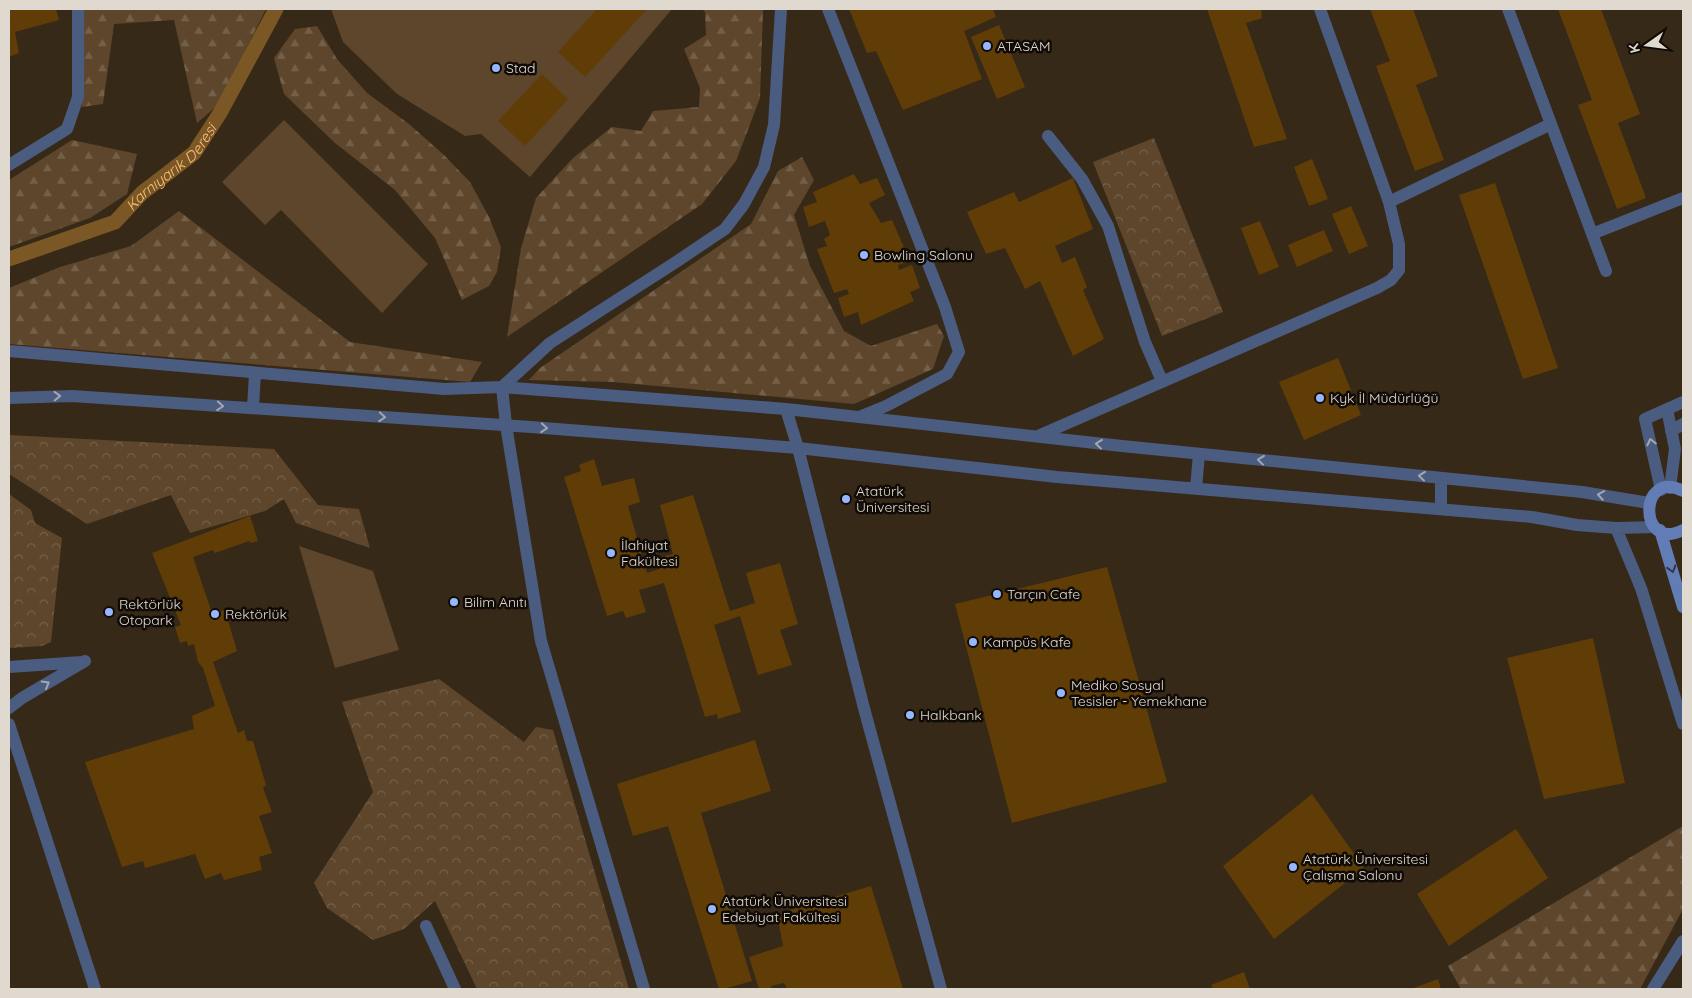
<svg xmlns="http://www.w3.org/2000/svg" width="1692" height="998" font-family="Quicksand,sans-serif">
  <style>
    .built { fill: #372917 }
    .grass { fill: #5d462b }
    .forest { fill: url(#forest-firs) }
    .park { fill: url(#park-crowns) }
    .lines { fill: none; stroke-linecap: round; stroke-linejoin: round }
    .canal { stroke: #7b5726; stroke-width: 15 }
    .building { fill: #603d06 }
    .street { stroke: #4b5c81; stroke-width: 12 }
    .secondary { stroke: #627cb6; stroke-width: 12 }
    .oneway { stroke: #a4a7b0 }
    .oneway2 { stroke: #31384c }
    .poi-dot { fill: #96b6fd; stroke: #100b06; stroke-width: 2 }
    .labels { text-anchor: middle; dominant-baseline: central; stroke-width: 5; stroke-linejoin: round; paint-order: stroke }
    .poi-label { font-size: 14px; fill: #e0d9d0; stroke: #100b06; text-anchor: start }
    .water-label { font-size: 15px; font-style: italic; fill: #fac17a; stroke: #100b06 }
  </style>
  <defs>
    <pattern id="forest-firs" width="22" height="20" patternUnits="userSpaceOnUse" patternTransform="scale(1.25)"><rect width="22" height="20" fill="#5d462b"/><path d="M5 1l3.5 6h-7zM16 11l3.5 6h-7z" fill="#746049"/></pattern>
    <pattern id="park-crowns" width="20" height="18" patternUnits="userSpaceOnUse" patternTransform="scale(1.25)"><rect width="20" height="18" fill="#5d462b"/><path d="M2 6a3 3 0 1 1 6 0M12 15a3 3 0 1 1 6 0" fill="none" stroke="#746049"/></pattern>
  </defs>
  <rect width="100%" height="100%" fill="#2b2013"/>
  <path class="built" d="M9,9H1683V989H9Z"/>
  <path class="grass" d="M331,9H672L530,177L481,134L465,136L397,94L343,42Z
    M284,120L428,264L382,313L281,210L265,225L222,182Z
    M299,546L373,571L399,650L335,668Z"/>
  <path class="forest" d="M82,9H266L218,105L197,123L174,20L114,24L103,104L82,107Z
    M702,9L763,10L760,98L736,161L702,204L507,337L521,248L536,198L573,158L612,127L641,131L653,111L699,107L700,88L684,49L706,35L705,12Z
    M317,26L337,59L367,93L409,124L444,155L470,182L489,217L501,247L497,272L489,286L462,300L435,238L395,190L335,143L284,94L274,58L295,29Z
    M72,140L137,154L127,194L90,218L9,247V180Z
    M802,157L814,180L794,215L810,266L844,331L871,346L937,324L944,336L933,369L854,404L613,382L529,380L540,368L751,224L778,171Z
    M179,211L350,342L482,362L470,382L9,344V288L60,267L131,246Z
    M1683,826V909L1640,989H1461L1448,966Z"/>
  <path class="park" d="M1154,138L1223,312L1162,336L1093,162Z
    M9,435L274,449L318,505L359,509L370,548L296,523L284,499L265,511L190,533L171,495L87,524L9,474Z
    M9,494L31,510L35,523L62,538L51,642L42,646L9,648Z
    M439,679L524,742L536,727L553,730L629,989H477L435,901L404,929L373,940L327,908L314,883L373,792L342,702Z"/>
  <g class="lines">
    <path class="canal" id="s1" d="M9,259L115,222L142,193L194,153L220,113L276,9"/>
  </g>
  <path class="building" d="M9,9H56L59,20L15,32L19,53L9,57Z
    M597,9H647L585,77L558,52Z
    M849,9H993L996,17L964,31L982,79L903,110L876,51L867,53Z
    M1207,9H1261L1262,18L1246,23L1287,139L1254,147Z
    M1370,9H1413L1438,76L1416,85L1444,160L1415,171L1376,66L1390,61Z
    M1558,9H1601L1640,114L1618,123L1646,198L1617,209L1578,105L1592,100Z
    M999,25L1025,87L997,99L971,37Z
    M542,74L568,99L525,146L498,121Z
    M1312,159L1328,199L1309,206L1294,167Z
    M854,174L860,184L877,178L885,195L869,203L881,223L892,220L910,261L898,265L899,270L912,265L920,288L910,292L914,301L861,325L858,312L844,317L838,298L849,294L847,289L834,293L817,249L827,246L824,239L830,235L825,221L809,227L803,207L817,202L813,192Z
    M1073,178L1093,229L1055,246L1062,263L1075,257L1087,287L1083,290L1104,339L1073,356L1040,281L1025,289L1005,248L986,254L967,212L1014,192L1019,202Z
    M1495,183L1558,368L1523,379L1459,195Z
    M1351,206L1368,246L1349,254L1332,214Z
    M1260,221L1279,267L1259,275L1241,228Z
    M1324,230L1333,251L1297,267L1288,245Z
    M1338,358L1361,415L1304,440L1279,382Z
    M594,459L602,486L634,478L640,502L628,506L647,573L659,569L656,558L673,554L660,505L693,495L730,611L755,603L746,573L780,563L798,624L780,630L792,665L758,675L740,616L714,625L741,712L718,719L717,714L705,717L664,583L639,590L646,612L626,618L623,611L607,616L564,477L581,471L579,465Z
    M250,516L258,541L251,543L249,541L215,553L213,550L193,557L212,613L225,610L237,651L213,662L238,733L244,730L247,741H253L266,785L263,788L272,812L259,816L272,853L259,857L262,870L224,880L221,873L205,879L195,854L145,868L143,861L122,867L85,762L194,729L192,716L215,706L203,668L198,662L194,644L188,646L187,641L180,643L175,627L181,625L152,553Z
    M1107,567L1167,782L1012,823L955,604Z
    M1593,638L1625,783L1544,799L1507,658Z
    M755,740L771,791L701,813L752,981L724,989H719L668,826L633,836L617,784Z
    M1312,794L1364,868L1274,939L1223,866Z
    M1516,829L1548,878L1449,946L1417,894Z
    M871,886L903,989H787L784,983L771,986L772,989H759L749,957L783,946L777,914Z
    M1244,972L1250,989H1213L1211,985Z
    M1438,979L1441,989H1411Z"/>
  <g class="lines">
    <path class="street" d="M828,9L945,307L959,352L947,374L886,406L859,417
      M1508,9L1606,271
      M1048,136L1082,179L1108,226L1145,342L1162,381
      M9,165L67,129L78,97V9
      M1389,202L1551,124
      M1592,234L1683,198
      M9,351L444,389L502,387L786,409L1122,446L1582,492L1649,503
      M9,398L72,396L531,427L798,448L1057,477L1532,517L1577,525L1616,528L1655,527
      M253,408L255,373
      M786,409L798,448L865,712L941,989
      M1667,409L1675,449L1670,488
      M1671,431L1683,424
      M1038,436L1377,288L1391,280L1399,270V244L1389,202L1320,9
      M1196,488L1199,454
      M1661,490L1645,419L1683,402
      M1441,509V478
      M1616,528L1641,588L1683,724
      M9,667L82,662
      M9,708L22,698L85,661
      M9,724L95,989
      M426,926L455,989
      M644,989L541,641L506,425L502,387L550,343L676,262L725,229L744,204L764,167L774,125L781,9
      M1653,989L1683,941"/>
    <path class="secondary" d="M1683,491C1638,468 1638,553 1683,530
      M1660,530L1683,607"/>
  </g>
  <defs><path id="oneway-chevron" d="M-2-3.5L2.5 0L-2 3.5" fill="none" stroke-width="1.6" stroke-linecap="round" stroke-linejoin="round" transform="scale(1.25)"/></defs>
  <g class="oneway">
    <use href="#oneway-chevron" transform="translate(57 396) rotate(-2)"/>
    <use href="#oneway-chevron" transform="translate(220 406) rotate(4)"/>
    <use href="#oneway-chevron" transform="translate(382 417) rotate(4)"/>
    <use href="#oneway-chevron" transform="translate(544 428) rotate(5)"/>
    <use href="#oneway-chevron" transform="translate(1651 442) rotate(-103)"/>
    <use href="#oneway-chevron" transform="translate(1099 444) rotate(-174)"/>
    <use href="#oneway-chevron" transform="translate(1261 460) rotate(-174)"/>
    <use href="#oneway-chevron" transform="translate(1422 476) rotate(-174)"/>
    <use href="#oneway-chevron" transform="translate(1601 495) rotate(-170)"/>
    <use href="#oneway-chevron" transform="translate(46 684) rotate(-30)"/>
  </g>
  <use class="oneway2" href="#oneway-chevron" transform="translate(1672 569) rotate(73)"/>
  <g class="poi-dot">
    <circle cx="987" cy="46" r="5"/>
    <circle cx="496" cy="68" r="5"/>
    <circle cx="864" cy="255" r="5"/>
    <circle cx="1320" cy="398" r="5"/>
    <circle cx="846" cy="499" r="5"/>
    <circle cx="611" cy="553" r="5"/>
    <circle cx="997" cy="594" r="5"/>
    <circle cx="454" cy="602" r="5"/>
    <circle cx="109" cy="612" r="5"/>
    <circle cx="215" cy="614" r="5"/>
    <circle cx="973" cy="642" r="5"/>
    <circle cx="1061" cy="693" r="5"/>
    <circle cx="910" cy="715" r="5"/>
    <circle cx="1293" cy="867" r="5"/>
    <circle cx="712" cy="909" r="5"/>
  </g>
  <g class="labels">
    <g class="poi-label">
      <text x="997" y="46">ATASAM</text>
      <text x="506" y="68">Stad</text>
      <text x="874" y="255">Bowling Salonu</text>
      <text x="1330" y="398">Kyk İl Müdürlüğü</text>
      <text x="856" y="491">Atatürk<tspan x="856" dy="16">Üniversitesi</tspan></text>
      <text x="621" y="545">İlahiyat<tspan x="621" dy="16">Fakültesi</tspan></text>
      <text x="1007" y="594">Tarçın Cafe</text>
      <text x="464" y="602">Bilim Anıtı</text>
      <text x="119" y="604">Rektörlük<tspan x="119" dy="16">Otopark</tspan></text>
      <text x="225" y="614">Rektörlük</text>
      <text x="983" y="642">Kampüs Kafe</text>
      <text x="1071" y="685">Mediko Sosyal<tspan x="1071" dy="16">Tesisler - Yemekhane</tspan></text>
      <text x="920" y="715">Halkbank</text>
      <text x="1303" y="859">Atatürk Üniversitesi<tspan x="1303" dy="16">Çalışma Salonu</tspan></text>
      <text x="722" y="901">Atatürk Üniversitesi<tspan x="722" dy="16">Edebiyat Fakültesi</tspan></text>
    </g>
    <g class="water-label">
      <text stroke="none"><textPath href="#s1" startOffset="191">Karnıyarık Deresi</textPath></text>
    </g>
  </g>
  <rect width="1692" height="998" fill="none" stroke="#e0d9d0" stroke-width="20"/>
  <g transform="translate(1647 45) rotate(256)" stroke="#100b06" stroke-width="4" paint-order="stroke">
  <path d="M0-4L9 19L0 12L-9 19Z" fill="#e0d9d0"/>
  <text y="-8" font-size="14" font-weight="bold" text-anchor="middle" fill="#e0d9d0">K</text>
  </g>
</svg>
